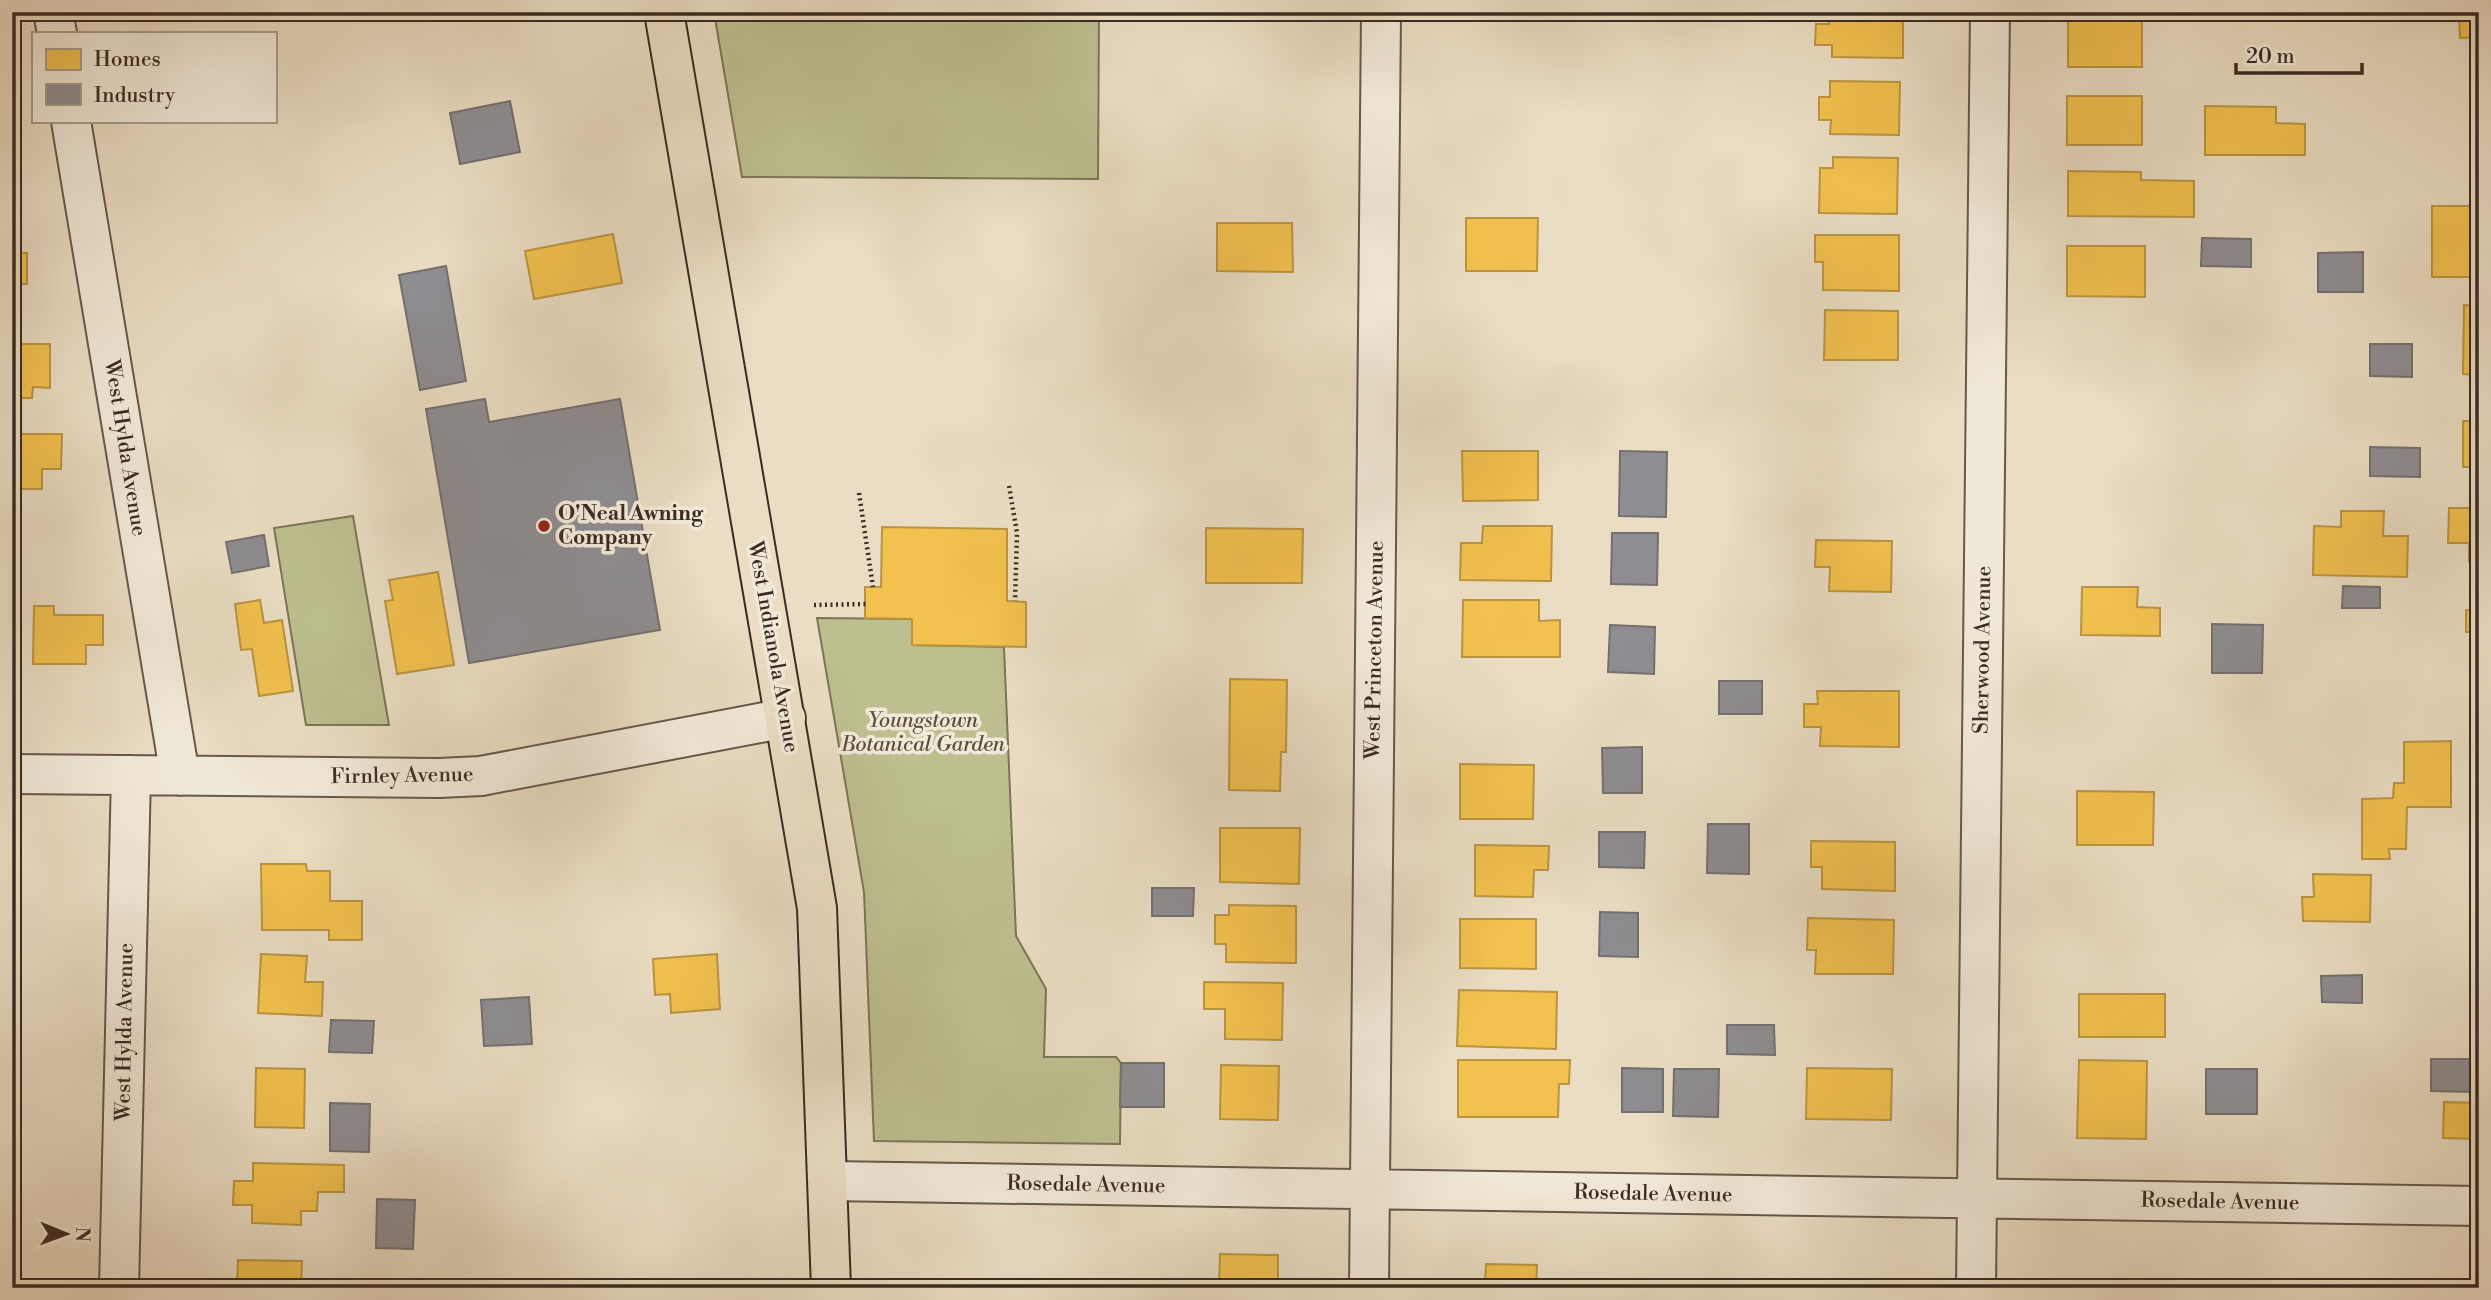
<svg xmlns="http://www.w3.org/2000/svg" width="2491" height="1300" font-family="'Libre Bodoni',serif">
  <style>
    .green { fill: #bdbf8f; stroke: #7c7559; stroke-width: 2 }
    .homes { fill: #f2c14e; stroke: #bb9441; stroke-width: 2 }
    .industry { fill: #8d8d92; stroke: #747071; stroke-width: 2 }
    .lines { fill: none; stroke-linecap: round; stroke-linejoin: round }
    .street-casing { stroke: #66584b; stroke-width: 42 }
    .primary-casing { stroke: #3a2b23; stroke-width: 42 }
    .path { stroke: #3a2b23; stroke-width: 4.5; stroke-dasharray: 2 3.5; stroke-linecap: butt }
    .street { stroke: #f1e9d8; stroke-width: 38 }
    .primary { stroke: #eaddc3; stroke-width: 38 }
    .poi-dot { fill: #8f2418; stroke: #f1e9d8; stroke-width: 2.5 }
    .labels { text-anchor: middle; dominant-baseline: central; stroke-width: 7; stroke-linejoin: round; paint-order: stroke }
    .street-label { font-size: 21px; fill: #3a2b23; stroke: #f1e9d8 }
    .poi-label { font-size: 21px; font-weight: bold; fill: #3a2b23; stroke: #f1e9d8; text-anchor: start }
    .park-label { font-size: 21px; font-style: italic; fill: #5b503e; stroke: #f1e9d8 }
  </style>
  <rect width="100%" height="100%" fill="#eaddc3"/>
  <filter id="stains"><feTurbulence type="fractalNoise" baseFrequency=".00286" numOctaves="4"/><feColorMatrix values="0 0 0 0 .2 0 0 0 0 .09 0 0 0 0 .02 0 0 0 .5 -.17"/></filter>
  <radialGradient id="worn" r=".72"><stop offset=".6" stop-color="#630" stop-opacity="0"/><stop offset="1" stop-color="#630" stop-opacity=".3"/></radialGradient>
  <path class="green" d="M714,12H1099L1098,179L742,177Z
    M353,516L389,725H306L274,528Z
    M817,618L912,619V645L1004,647L1016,936L1046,989L1044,1057H1116L1121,1063L1120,1144L874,1141L864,892Z"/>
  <path class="homes" d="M1829,12H1903V58L1832,57V45H1815L1816,24H1829Z
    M2459,12H2479V55V37L2460,38Z
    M2068,19H2142V67H2068Z
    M1830,81L1900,82L1899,135L1830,134L1831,120H1819V97H1830Z
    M2067,96H2142V145H2067Z
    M2205,106L2276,107V123L2305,124V155H2205Z
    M1833,157L1898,158L1897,214L1819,213L1820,168H1833Z
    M2068,171L2141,172V180L2194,181V217L2068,216Z
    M2432,206H2479V277H2432Z
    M1466,218H1538L1537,271H1466Z
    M1217,223H1292L1293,272L1217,271Z
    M613,234L622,283L534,299L525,251Z
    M1815,235H1899V291L1823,290V262H1815Z
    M2067,246H2145V297L2067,296Z
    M12,252L27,253V284H12Z
    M2464,305L2479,306V375L2463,374Z
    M1825,310L1898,311V360H1824Z
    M12,344H50V388L33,387L32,398H12Z
    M2463,421H2479V467H2463Z
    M12,434H62L61,469H42V489H12Z
    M1462,451H1538V500L1463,501Z
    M2449,508H2479V561H2469V543H2448Z
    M2341,511H2384L2383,536H2408L2407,577L2313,575L2314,526L2341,527Z
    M1483,526H1552L1551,581L1460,580L1461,543H1482Z
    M882,527L1007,529V601L1026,602V647L912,645V619L865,618V587H881Z
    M1206,528L1303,529L1302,583H1206Z
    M1816,540L1892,541L1891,592L1829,591L1830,567H1815Z
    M438,572L454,665L397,674L385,601L393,600L389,580Z
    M2082,587H2138L2137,607L2160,608V636L2081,635Z
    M260,600L264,623L282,620L293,691L259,696L252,649L241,650L235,604Z
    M1463,600H1539V621L1560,620V657H1462Z
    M34,606H54V615H103V645H86V664H33Z
    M2466,610H2479V662V632H2466Z
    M1230,679L1287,680L1286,752H1281L1280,791L1229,790Z
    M1817,691H1899V747L1820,746L1821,727H1804V704H1818Z
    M2451,741V807H2407L2406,849H2389L2390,859H2362V799L2393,798L2394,783H2404V742Z
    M1460,764L1534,765L1533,819H1460Z
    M2077,791L2154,792L2153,845H2077Z
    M1220,828H1300L1299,884L1220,882Z
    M1811,841L1895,842V891L1822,889V867H1811Z
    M1475,845L1549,846L1548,870H1534L1533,897L1475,896Z
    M261,864H306L307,871H330V901H362V940H329V930H262Z
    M2313,874L2371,875L2370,922L2303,921L2302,897H2314Z
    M1229,905L1296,906V963L1226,962V944H1215V915H1229Z
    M1808,918L1894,920L1893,974H1815L1816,950H1807Z
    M1460,919H1536V969L1460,968Z
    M261,954L307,956L305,982H323L322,1016L258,1013Z
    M717,954L720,1009L671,1013L670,994L655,995L653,959Z
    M1204,982L1283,983L1282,1040L1225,1039V1009H1204Z
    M1459,990L1557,992L1556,1049L1457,1046Z
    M2079,994H2165V1037H2079Z
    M1458,1060H1570L1569,1084H1559L1558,1117H1458Z
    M2079,1060L2147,1061L2146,1139L2077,1138Z
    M1221,1065L1279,1066L1278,1120L1220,1119Z
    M256,1068L305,1069L304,1128L255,1127Z
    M1807,1068L1892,1069L1891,1120L1806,1119Z
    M2444,1102L2479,1103V1139L2443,1138Z
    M253,1163L344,1165V1192H318L317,1211H301V1225L252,1223V1205H233L234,1181H253Z
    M1220,1254L1278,1255V1288L1219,1286Z
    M238,1260L302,1261L301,1288L237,1286Z
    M1486,1264L1537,1265L1536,1288H1463V1285H1485Z"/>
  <path class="industry" d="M510,101L520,152L460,164L450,113Z
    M2202,238L2251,239V267L2201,266Z
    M2363,252V292H2318V253Z
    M446,266L466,381L420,390L399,275Z
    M2370,344H2412V377L2370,376Z
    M485,399L489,422L620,399L660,630L469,663L426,409Z
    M2370,447L2420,448V477L2370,476Z
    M1620,451L1667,452L1666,517L1619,516Z
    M1612,533H1658L1657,585L1611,584Z
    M264,535L269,566L232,573L226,542Z
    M12,543H21V580H12Z
    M2343,586L2380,587V608H2342Z
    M2212,624L2263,625L2262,673H2212Z
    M1610,625L1655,627L1654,674L1608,672Z
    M1719,681H1762V714H1719Z
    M1642,747V793H1603L1602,748Z
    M1708,824H1749V874L1707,873Z
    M1599,832H1645L1644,868L1599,867Z
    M1152,888H1194L1193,916H1152Z
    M1600,912L1638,913V957L1599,956Z
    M2362,975V1003L2322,1002L2321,976Z
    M529,997L532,1044L484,1046L481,1000Z
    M331,1020L374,1021L372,1053L329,1052Z
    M1727,1025H1774L1775,1055L1727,1054Z
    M2431,1059H2473V1092L2431,1091Z
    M1121,1063H1164V1107H1120Z
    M1622,1068L1663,1069V1112H1622Z
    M1674,1069H1719L1718,1117L1673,1116Z
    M2206,1069H2257V1114H2206Z
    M330,1103L370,1104L369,1152L330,1151Z
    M377,1199L415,1200L413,1249L376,1248Z"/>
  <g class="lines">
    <g class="street-casing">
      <path id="street" d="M53,12L57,33
        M71,121L180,776
        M12,774L439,778L481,776L786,718
        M828,1181L2479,1206
        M119,1288L131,775
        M1369,1288L1381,12
        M1976,1288L1990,12"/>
    </g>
    <g class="primary-casing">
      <path id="primary" d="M664,12L817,908L831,1288"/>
    </g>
    <path class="path" d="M1009,486L1017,533L1015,601
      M859,493L873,587
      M814,605L866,604"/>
    <use href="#street" class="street"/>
    <use href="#primary" class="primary"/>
  </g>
  <circle class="poi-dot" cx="544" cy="526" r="7"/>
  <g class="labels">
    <g class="street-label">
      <text transform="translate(125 448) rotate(81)">West Hylda Avenue</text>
      <text transform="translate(773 647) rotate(80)">West Indianola Avenue</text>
      <text transform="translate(1375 650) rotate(-89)">West Princeton Avenue</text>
      <text transform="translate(1983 650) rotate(-89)">Sherwood Avenue</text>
      <text transform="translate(402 776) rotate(-1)">Firnley Avenue</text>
      <text transform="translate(125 1032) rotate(-89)">West Hylda Avenue</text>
      <text transform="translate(1086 1185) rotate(1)">Rosedale Avenue</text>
      <text transform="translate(1653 1194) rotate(1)">Rosedale Avenue</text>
      <text transform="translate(2220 1202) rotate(1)">Rosedale Avenue</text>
    </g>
    <g class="poi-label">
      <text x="558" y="514">O'Neal Awning<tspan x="558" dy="24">Company</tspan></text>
    </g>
    <g class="park-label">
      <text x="923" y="721">Youngstown<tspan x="923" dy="24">Botanical Garden</tspan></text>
    </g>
  </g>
  <rect width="2491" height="1300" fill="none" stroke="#eaddc3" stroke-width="42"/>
  <rect x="14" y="14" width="2463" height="1272" fill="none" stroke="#3a2b23" stroke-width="3.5"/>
  <rect x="21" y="21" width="2449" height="1258" fill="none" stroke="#3a2b23" stroke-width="2"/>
  <rect x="32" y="32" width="245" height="91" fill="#f1e9d8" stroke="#a89d90" stroke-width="2"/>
  <rect x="46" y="49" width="35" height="21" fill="#f2c14e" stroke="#a89d90" stroke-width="2"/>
  <text x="94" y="66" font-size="21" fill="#3a2b23">Homes</text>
  <rect x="46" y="84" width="35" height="21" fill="#8d8d92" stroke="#a89d90" stroke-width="2"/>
  <text x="94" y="102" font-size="21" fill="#3a2b23">Industry</text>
  <g transform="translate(66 1234) rotate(91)" stroke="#f1e9d8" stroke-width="5" paint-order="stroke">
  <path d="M0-5L12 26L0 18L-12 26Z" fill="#3a2b23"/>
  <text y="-10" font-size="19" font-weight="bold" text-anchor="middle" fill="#3a2b23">N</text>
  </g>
  <path d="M2236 63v10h126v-10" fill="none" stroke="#3a2b23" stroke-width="3.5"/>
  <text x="2246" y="63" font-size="21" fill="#3a2b23" stroke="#f1e9d8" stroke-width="5" paint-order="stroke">20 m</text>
  <rect width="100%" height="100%" filter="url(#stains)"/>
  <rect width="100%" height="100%" fill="url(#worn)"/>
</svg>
